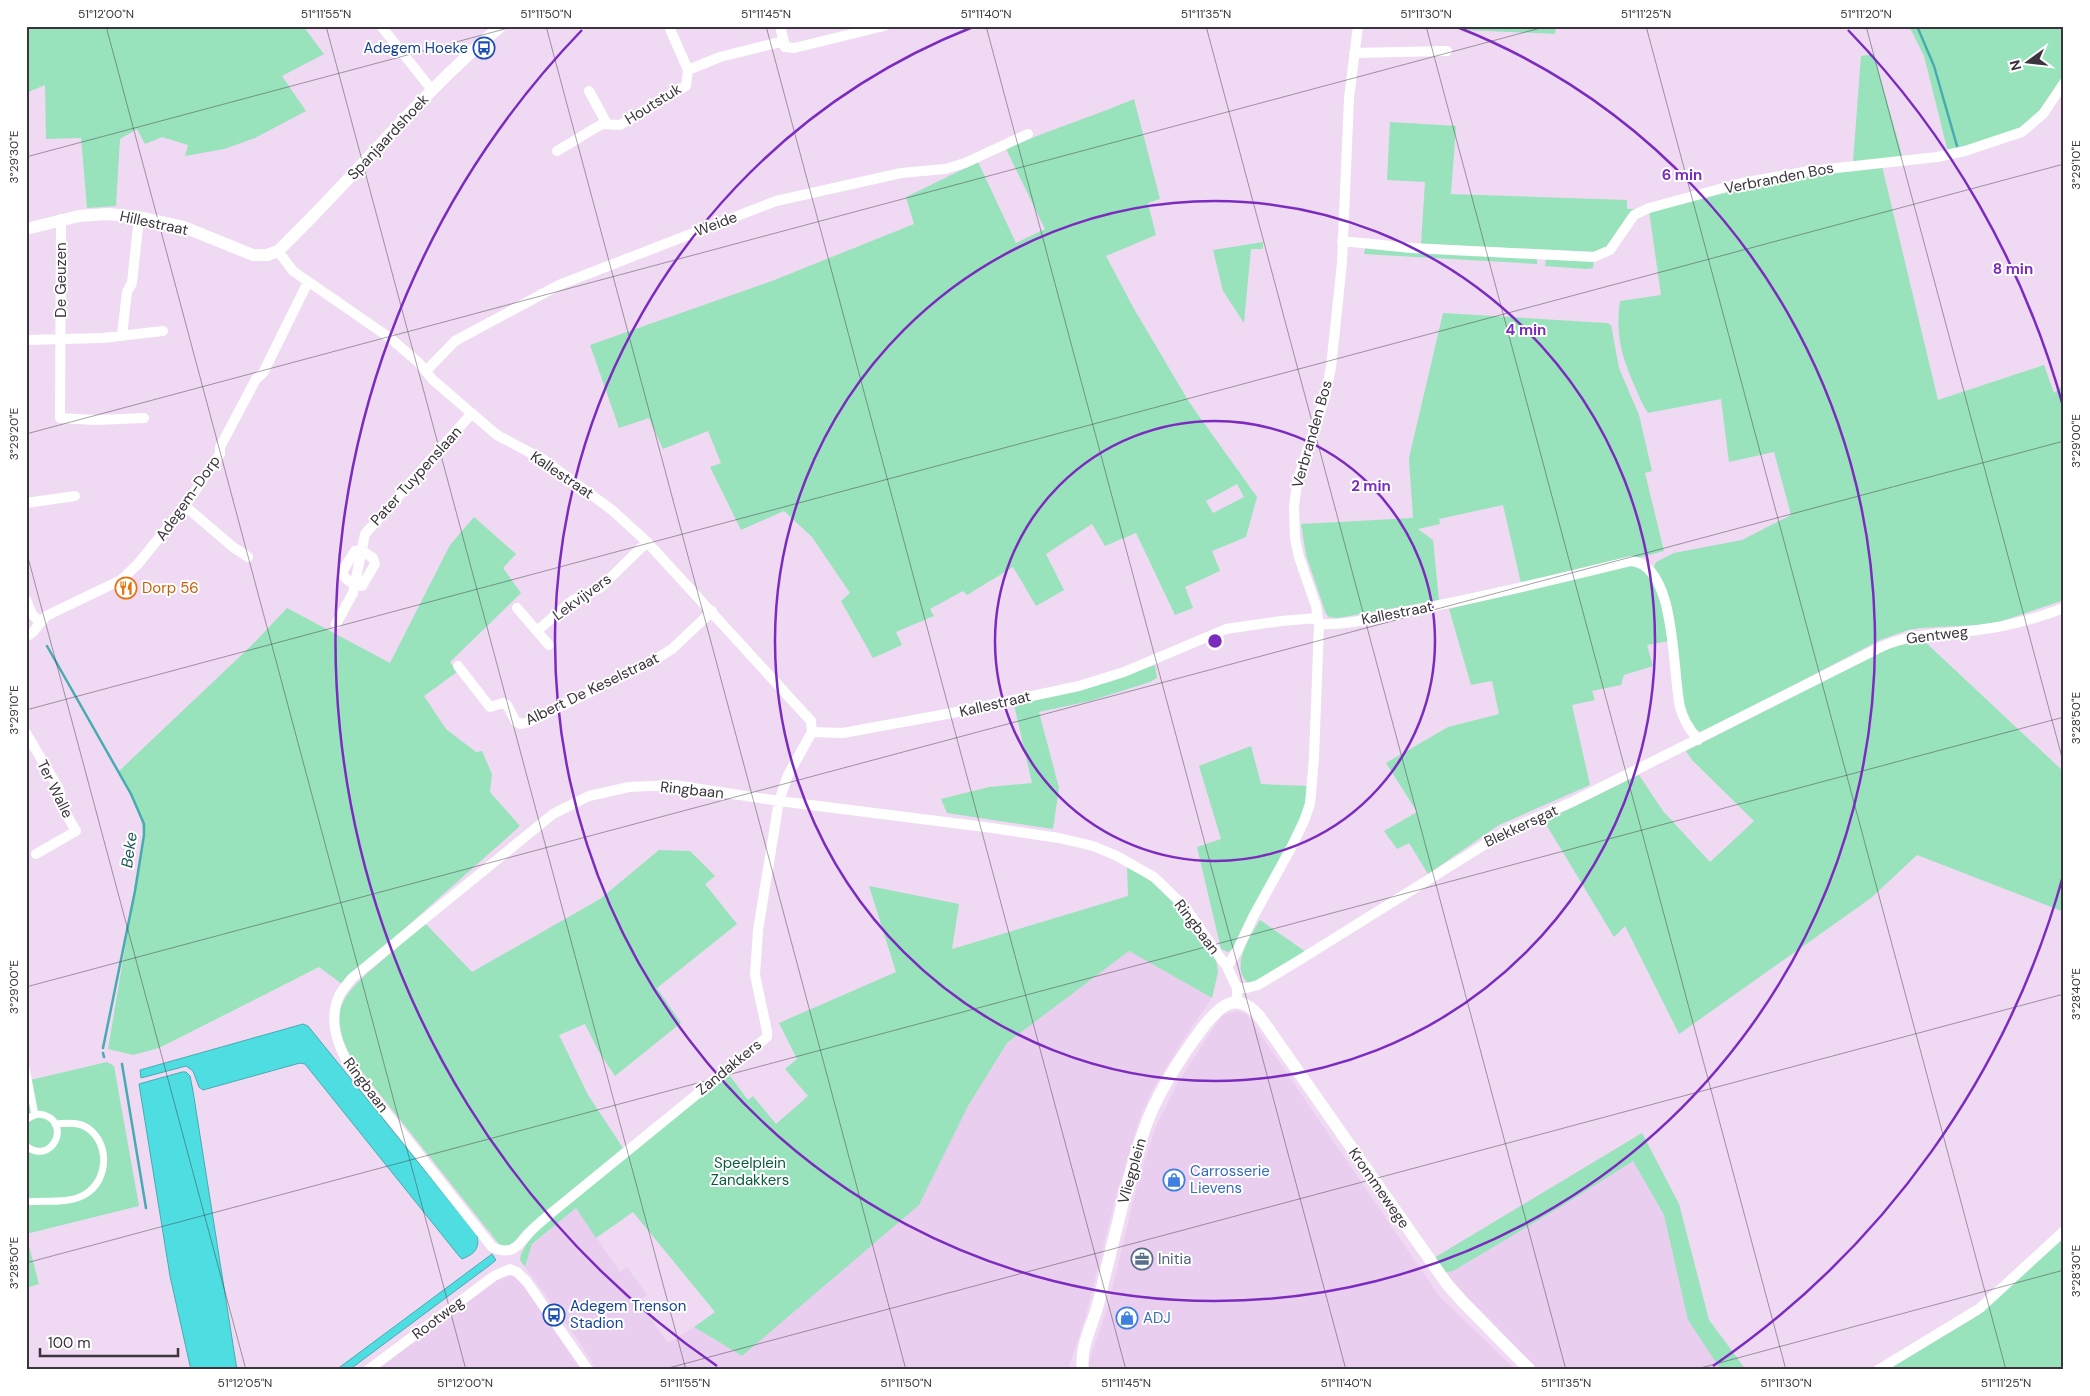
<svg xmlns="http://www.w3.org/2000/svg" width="2090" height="1396" font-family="'DM Sans',sans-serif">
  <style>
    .built { fill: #eaceef }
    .green { fill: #98e3bc; fill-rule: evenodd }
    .water { fill: #4edee1; stroke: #48abb0 }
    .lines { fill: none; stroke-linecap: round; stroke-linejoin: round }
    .stream { stroke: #48abb0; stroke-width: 2.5 }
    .pedestrian { stroke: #fff; stroke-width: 7 }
    .minor { stroke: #fff; stroke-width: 10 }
    .tertiary { stroke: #fff; stroke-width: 12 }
    .ticks { fill: none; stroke: #3b333d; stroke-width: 1; stroke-opacity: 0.45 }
    .ring { fill: none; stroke: #7b2cbf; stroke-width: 2.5 }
    .labels { text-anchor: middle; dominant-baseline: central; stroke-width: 4; stroke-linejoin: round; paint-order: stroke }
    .transit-label { font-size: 15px; fill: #164399; stroke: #fff; text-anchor: end }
    .street-label { font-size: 15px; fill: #3b333d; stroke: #fff }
    .food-label { font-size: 15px; fill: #c56008; stroke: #fff; text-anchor: start }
    .park-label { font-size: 15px; fill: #085c3d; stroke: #fff }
    .shop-label { font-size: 15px; fill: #366cbe; stroke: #fff; text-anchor: start }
    .service-label { font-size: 15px; fill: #4e5e75; stroke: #fff; text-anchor: start }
    .water-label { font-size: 16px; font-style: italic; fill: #1a5658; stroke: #fff }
    .centre { fill: #7b2cbf; stroke: #fff; stroke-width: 2.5 }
    .ring-label { font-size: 15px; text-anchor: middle; font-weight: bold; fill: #7b2cbf; stroke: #fff; stroke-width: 4; stroke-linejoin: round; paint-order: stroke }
    .neatline { fill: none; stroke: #3b333d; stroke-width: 2 }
    .ticks-label { font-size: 12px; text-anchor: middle; fill: #3b333d }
  </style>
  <rect width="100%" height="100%" fill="#f0d9f3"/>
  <path class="built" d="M1129,951L1212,998L1181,1043L1153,1089L1140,1117L1115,1200L1086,1315L1068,1370H597L576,1337L525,1267L532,1244L576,1208L620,1272L627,1267L647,1295L639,1301L668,1343L694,1327L742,1356L968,1106L1007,1043Z
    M1237,1011L1246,1014L1252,1022L1439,1296L1516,1370H1086L1108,1306L1137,1185L1156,1126L1178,1082L1218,1021L1223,1015Z
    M1642,1133L1679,1204L1709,1320L1746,1370H1537L1456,1286L1434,1258Z
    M503,1275L517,1277L583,1370H376Z"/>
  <path class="green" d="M26,26H182L183,28L186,26H303L324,54L282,76L306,111L255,138L224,149L185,156L188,145L162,137L145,144L137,129L120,139L116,206L87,208L81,138L46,139L45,85L26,93Z
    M1467,26H1556L1555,34L1467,30Z
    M1909,26H2064V74L2047,101L2031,121L2020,128L1948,152L1924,56Z
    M1874,54L1903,159L1853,162L1861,56Z
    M1134,99L1160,199L1148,203L1156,235L1106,256L1133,307L1189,402L1257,497L1246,537L1212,551L1220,571L1185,587L1193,608L1175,615L1136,533L1105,546L1092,524L1046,554L1064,590L1036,606L1013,567L967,595L963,591L930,609L934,616L896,632L902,645L873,658L841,601L850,593L812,537L784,511L741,530L710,467L721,463L708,431L663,449L649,418L619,428L590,345L772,281L914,224L906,197L978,162L1016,243L1045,229L1006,149C1048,130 1092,117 1134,99ZM1237,484L1244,497L1213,513L1206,501Z
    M1390,122L1456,126L1451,194L1627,200V209H1637L1609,249L1598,252L1421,244L1425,182L1387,180Z
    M1882,166L1938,400L2044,365L2054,393L2064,384V600L1999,622L1977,625L1921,628L1908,630L1880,640L1703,733C1675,725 1676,634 1672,609C1669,594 1662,580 1654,567L1656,562L1674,553L1742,540L1791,515L1774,452L1729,462L1721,399L1648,413L1643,405C1626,366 1614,344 1620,301L1661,295L1649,211C1726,190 1802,171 1882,166Z
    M1263,242V249H1251L1244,323L1223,291L1213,250Z
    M1365,248L1537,257V264L1364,254Z
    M1546,257L1594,260L1593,268L1587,269L1545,266Z
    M1443,313L1607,323L1611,325L1619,368L1639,415L1652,471L1645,473L1664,551L1642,557L1619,559L1521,583L1503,505L1439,519L1440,524L1418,529L1433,540L1439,600L1338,618L1329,617L1326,614L1306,555L1301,524L1413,518L1409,458Z
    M474,517L516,554L503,568L521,593L450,662L457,672L424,696L446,729L476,752L482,751L492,774L490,792L520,826L342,984L319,967L159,1048L133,1055L108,1049L144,835L140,814L118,772L252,645L287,608L390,663L450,545Z
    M1638,565L1650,575L1662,601L1669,641L1647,645L1653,666L1624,675L1621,685L1592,691L1595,700L1572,705L1590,785L1499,825L1428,874L1409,843L1397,849L1384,831L1417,812L1386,763L1448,727L1499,714L1492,681L1471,685L1449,609L1624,567Z
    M1923,640L2064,772V912L1917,855L1871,898L1679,1034L1625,926L1614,937L1544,821L1639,775L1663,811L1710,862L1754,821L1692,760L1686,751L1881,652L1895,646Z
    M1155,665L1157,678L1150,682L1090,701L1039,712L1059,788L1053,829L947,813L941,799L989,787L1032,783L1014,705L1086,688Z
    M1251,746L1261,784L1309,786L1301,820L1235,947L1228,952L1221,949L1197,847L1221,839L1199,766Z
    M659,850L690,851L715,876L705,884L737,924L657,988L681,1023L615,1076L599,1052L585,1024L559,1035L588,1095L623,1148L522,1232L513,1246L502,1248L355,1063C325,1016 339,997 378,964C393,951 409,937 425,923L472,972L600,899Z
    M1127,865L1151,881L1185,912L1212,953L1217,964L1218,972L1212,998L1129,951L1007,1043L968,1106L919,1205L742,1356L694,1327L715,1312L633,1212L596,1238L576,1208L532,1244L525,1267L520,1260L521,1254L532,1234L727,1072L748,1100L753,1096L776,1124L808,1096L785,1069L797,1059L779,1023L896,972L869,886L959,904L952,949L1128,896Z
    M1260,920L1306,952L1250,984C1228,970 1250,936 1260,920Z
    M107,1062L114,1066L139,1206L26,1234V1081Z
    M1642,1133L1679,1204L1709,1320L1746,1370H1721L1688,1320L1664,1215L1633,1161L1562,1206L1453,1271L1445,1272L1434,1258Z
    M26,1235L39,1284L26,1288Z
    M2064,1237V1370H1887L1979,1315Z"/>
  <path class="water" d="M303,1024L308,1026L477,1235C480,1248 475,1254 462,1259L459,1256L305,1064L300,1063L203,1090L199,1087L193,1071L186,1066L141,1078L140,1070Z
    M182,1072H186L190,1076L193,1091L237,1370H191L170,1276L139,1084Z
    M492,1254L496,1260L490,1265L349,1370H336Z"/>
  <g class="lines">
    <path class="stream" d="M1917,26L1934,66L1957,146
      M47,646L131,794L144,824V835L135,891L103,1048
      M103,1053L104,1057
      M122,1064L146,1208"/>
    <path class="pedestrian" d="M26,1068L35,1115
      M26,1120C31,1116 38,1113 44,1115C72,1124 51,1166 26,1146
      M26,1202C44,1200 68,1204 84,1195C110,1181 111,1138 82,1125C74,1122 64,1123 55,1124"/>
    <path class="minor" d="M381,26L432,90
      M780,26L785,47L794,48L884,26
      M670,29L688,70
      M1354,53L1447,51
      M589,91L607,124
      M557,151L602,124L620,125L686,86L688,70L720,57L784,41
      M61,219L60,418L96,420L144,418
      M1342,241L1411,248L1594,257L1610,250L1634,215L1649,208L1742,183L1809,171L1937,157L1965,151L2022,132L2043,114L2064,83
      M278,251L293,271L390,338L418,362L433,380L497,435L544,460L612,510L647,542L811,721L812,732L788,775L779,801L758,930L755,975L767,1031V1037L550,1214C543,1220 535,1226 529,1233C517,1247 511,1256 492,1247L350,1067C337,1045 328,1018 340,994C343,989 348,983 352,978L553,814L589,796L629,787L674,785L779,801L985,827L1059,838L1093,846L1117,856L1154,877L1185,907L1227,967L1237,988V1002
      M122,335L127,292L132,283L139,217
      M26,340L102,338L163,331
      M426,371L455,341L559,285L776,201L901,173L945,169L965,163L1028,134
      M26,503L75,496
      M185,506L233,547L248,557
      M361,550L373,558L375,564L362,586C353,585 345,580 342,572L355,551Z
      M26,600L32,614L40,623
      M517,608L549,645
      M336,624L353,593L365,534L472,413
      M1319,624C1349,626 1380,616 1409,611C1484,597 1558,579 1631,561C1677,565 1672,672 1680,707C1683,720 1690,730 1698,740
      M537,631L573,600L600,588L647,542
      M26,637L33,632L46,616L121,580L137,565L185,506L220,454V447L256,379L263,373L308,282
      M458,666L490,707L503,703L507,705L516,722L521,724L529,722L653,661L672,649L712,611
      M812,732L843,733L952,713L1079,686L1124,672L1226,629L1281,621L1317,618
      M26,733L59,789L61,805L76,831L36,854
      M1227,967L1237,951L1253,917L1292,846L1304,821L1310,804L1314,758L1319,624L1316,606L1299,557L1295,538L1294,507L1297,482L1325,397L1331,367L1342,263L1349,98L1358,26
      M1237,988H1247L1258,985L1298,961L1508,830L1572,802L1883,646C1913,633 1945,634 1978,630C2006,627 2037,618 2064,608
      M368,1370L494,1276L510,1269L517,1272L527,1282L588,1370
      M1878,1370L1980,1308L2064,1231"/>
    <path class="tertiary" d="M26,229L79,216L108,214L139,217L184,227L253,255H267L278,251C354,178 420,94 501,26
      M1083,1370C1080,1349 1090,1330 1096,1311C1100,1299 1102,1287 1105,1274C1119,1222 1129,1168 1149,1117C1162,1086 1181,1057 1201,1030C1219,1006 1236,989 1260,1017L1447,1284L1462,1301L1530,1370"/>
  </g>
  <path class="ticks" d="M106,26L466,1370M326,26L686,1370M546,26L906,1370M766,26L1126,1370M986,26L1346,1370M1206,26L1566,1370M1426,26L1786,1370M1646,26L2006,1370M1866,26L2064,765M26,157L516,26M26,434L1548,26M26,550L246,1370M26,710L2064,164M26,987L2064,441M26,1263L2064,717M661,1370L2064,994M1693,1370L2064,1270"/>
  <g class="ring">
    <circle cx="1215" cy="641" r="220"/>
    <circle cx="1215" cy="641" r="440"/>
    <path d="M1457 27A660 660 0 1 1 973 27"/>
    <path d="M2063 876A880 880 0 0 1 1713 1366M717 1366A880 880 0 0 1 582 30M1848 30A880 880 0 0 1 2063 406"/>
  </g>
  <defs>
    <g id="bus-ring" transform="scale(1.125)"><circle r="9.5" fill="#fff" stroke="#1a4fb4" stroke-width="1.5"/><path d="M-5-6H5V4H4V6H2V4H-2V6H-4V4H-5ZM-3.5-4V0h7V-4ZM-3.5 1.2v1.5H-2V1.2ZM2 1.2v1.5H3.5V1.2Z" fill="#1a4fb4"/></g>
    <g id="restaurant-ring" transform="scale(1.125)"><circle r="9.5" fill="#fff" stroke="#e8710a" stroke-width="1.5"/><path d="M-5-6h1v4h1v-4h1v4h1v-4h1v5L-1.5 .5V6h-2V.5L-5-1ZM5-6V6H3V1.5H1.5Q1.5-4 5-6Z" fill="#e8710a"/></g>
    <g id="shop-ring" transform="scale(1.125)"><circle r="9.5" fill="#fff" stroke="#3f7fe0" stroke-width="1.5"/><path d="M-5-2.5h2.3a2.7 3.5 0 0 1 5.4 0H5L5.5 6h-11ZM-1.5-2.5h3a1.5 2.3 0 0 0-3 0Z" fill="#3f7fe0"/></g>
    <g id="office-ring" transform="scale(1.125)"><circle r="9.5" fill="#fff" stroke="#5c6f8a" stroke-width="1.5"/><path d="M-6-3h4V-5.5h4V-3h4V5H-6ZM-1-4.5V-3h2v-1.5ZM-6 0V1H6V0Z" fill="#5c6f8a"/></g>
  </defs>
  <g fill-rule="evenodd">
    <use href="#bus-ring" x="484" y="48"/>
    <use href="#restaurant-ring" x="126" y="588"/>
    <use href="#shop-ring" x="1174" y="1180"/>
    <use href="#office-ring" x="1142" y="1259"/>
    <use href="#bus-ring" x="554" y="1315"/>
    <use href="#shop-ring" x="1127" y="1318"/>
  </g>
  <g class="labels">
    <g class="transit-label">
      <text x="468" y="48">Adegem Hoeke</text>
      <text x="570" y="1306" text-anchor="start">Adegem Trenson<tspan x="570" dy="17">Stadion</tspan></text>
    </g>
    <g class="street-label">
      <text transform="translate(653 104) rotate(-32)">Houtstuk</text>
      <text transform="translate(388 137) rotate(-47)">Spanjaardshoek</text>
      <text transform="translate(1779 178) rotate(-11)">Verbranden Bos</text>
      <text transform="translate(154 223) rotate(12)">Hillestraat</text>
      <text transform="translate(716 224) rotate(-21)">Weide</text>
      <text transform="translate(61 280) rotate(-90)">De Geuzen</text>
      <text transform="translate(1312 434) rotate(-74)">Verbranden Bos</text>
      <text transform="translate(562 475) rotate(34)">Kallestraat</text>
      <text transform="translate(416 476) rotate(-48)">Pater Tuypenslaan</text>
      <text transform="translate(188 498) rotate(-55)">Adegem-Dorp</text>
      <text transform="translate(582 597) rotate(-36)">Lekvijvers</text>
      <text transform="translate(1397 613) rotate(-11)">Kallestraat</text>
      <text transform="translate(1937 635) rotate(-7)">Gentweg</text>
      <text transform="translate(592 689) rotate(-26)">Albert De Keselstraat</text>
      <text transform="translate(995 704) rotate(-13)">Kallestraat</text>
      <text transform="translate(55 789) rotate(64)">Ter Walle</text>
      <text transform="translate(692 790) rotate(6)">Ringbaan</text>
      <text transform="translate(1521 826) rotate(-25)">Blekkersgat</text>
      <text transform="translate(1197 927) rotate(53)">Ringbaan</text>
      <text transform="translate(729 1067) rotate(-39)">Zandakkers</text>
      <text transform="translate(366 1085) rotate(53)">Ringbaan</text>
      <text transform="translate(1132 1171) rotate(-74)">Vliegplein</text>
      <text transform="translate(1379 1188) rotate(55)">Krommewege</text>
      <text transform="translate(438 1318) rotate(-37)">Rootweg</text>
    </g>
    <g class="food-label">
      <text x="142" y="588">Dorp 56</text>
    </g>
    <g class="park-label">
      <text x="750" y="1163">Speelplein<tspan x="750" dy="17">Zandakkers</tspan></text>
    </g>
    <g class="shop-label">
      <text x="1190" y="1171">Carrosserie<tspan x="1190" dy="17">Lievens</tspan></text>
      <text x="1143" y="1318">ADJ</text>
    </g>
    <g class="service-label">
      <text x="1158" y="1259">Initia</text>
    </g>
    <g class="water-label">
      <text transform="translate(129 850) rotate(-82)">Beke</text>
    </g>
  </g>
  <circle cx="1215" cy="641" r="8" class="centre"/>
  <g class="ring-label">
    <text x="1682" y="180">6 min</text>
    <text x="2013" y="274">8 min</text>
    <text x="1526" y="335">4 min</text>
    <text x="1371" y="491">2 min</text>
  </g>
  <rect width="2090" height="1396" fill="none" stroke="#ffffff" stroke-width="55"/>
  <g transform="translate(2028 62) rotate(255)" stroke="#ffffff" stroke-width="4" paint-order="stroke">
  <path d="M0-4L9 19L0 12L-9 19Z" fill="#3b333d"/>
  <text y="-8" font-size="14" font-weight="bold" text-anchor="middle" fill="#3b333d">N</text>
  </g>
  <path d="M40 1348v8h138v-8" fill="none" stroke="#3b333d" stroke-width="2.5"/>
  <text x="48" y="1348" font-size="15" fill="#3b333d" stroke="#ffffff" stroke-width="4" paint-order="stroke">100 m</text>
  <rect x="28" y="28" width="2034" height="1340" class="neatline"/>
  <g class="ticks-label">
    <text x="106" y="18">51°12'00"N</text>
    <text x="326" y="18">51°11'55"N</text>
    <text x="546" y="18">51°11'50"N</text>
    <text x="766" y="18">51°11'45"N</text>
    <text x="986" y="18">51°11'40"N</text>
    <text x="1206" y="18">51°11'35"N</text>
    <text x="1426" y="18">51°11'30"N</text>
    <text x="1646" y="18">51°11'25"N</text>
    <text x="1866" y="18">51°11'20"N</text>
    <text transform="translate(14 157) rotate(-90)" y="4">3°29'30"E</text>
    <text transform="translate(2076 165) rotate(-90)" y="4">3°29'10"E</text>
    <text transform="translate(14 434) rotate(-90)" y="4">3°29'20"E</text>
    <text transform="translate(2076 441) rotate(-90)" y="4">3°29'00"E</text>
    <text transform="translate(14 710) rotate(-90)" y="4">3°29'10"E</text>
    <text transform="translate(2076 718) rotate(-90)" y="4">3°28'50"E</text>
    <text transform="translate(14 987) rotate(-90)" y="4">3°29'00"E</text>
    <text transform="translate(2076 994) rotate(-90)" y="4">3°28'40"E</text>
    <text transform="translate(14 1263) rotate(-90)" y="4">3°28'50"E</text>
    <text transform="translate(2076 1271) rotate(-90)" y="4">3°28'30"E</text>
    <text x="245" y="1387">51°12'05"N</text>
    <text x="465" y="1387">51°12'00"N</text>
    <text x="685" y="1387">51°11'55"N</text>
    <text x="906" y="1387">51°11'50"N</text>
    <text x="1126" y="1387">51°11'45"N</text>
    <text x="1346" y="1387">51°11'40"N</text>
    <text x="1566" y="1387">51°11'35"N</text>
    <text x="1786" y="1387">51°11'30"N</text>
    <text x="2006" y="1387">51°11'25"N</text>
  </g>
</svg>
